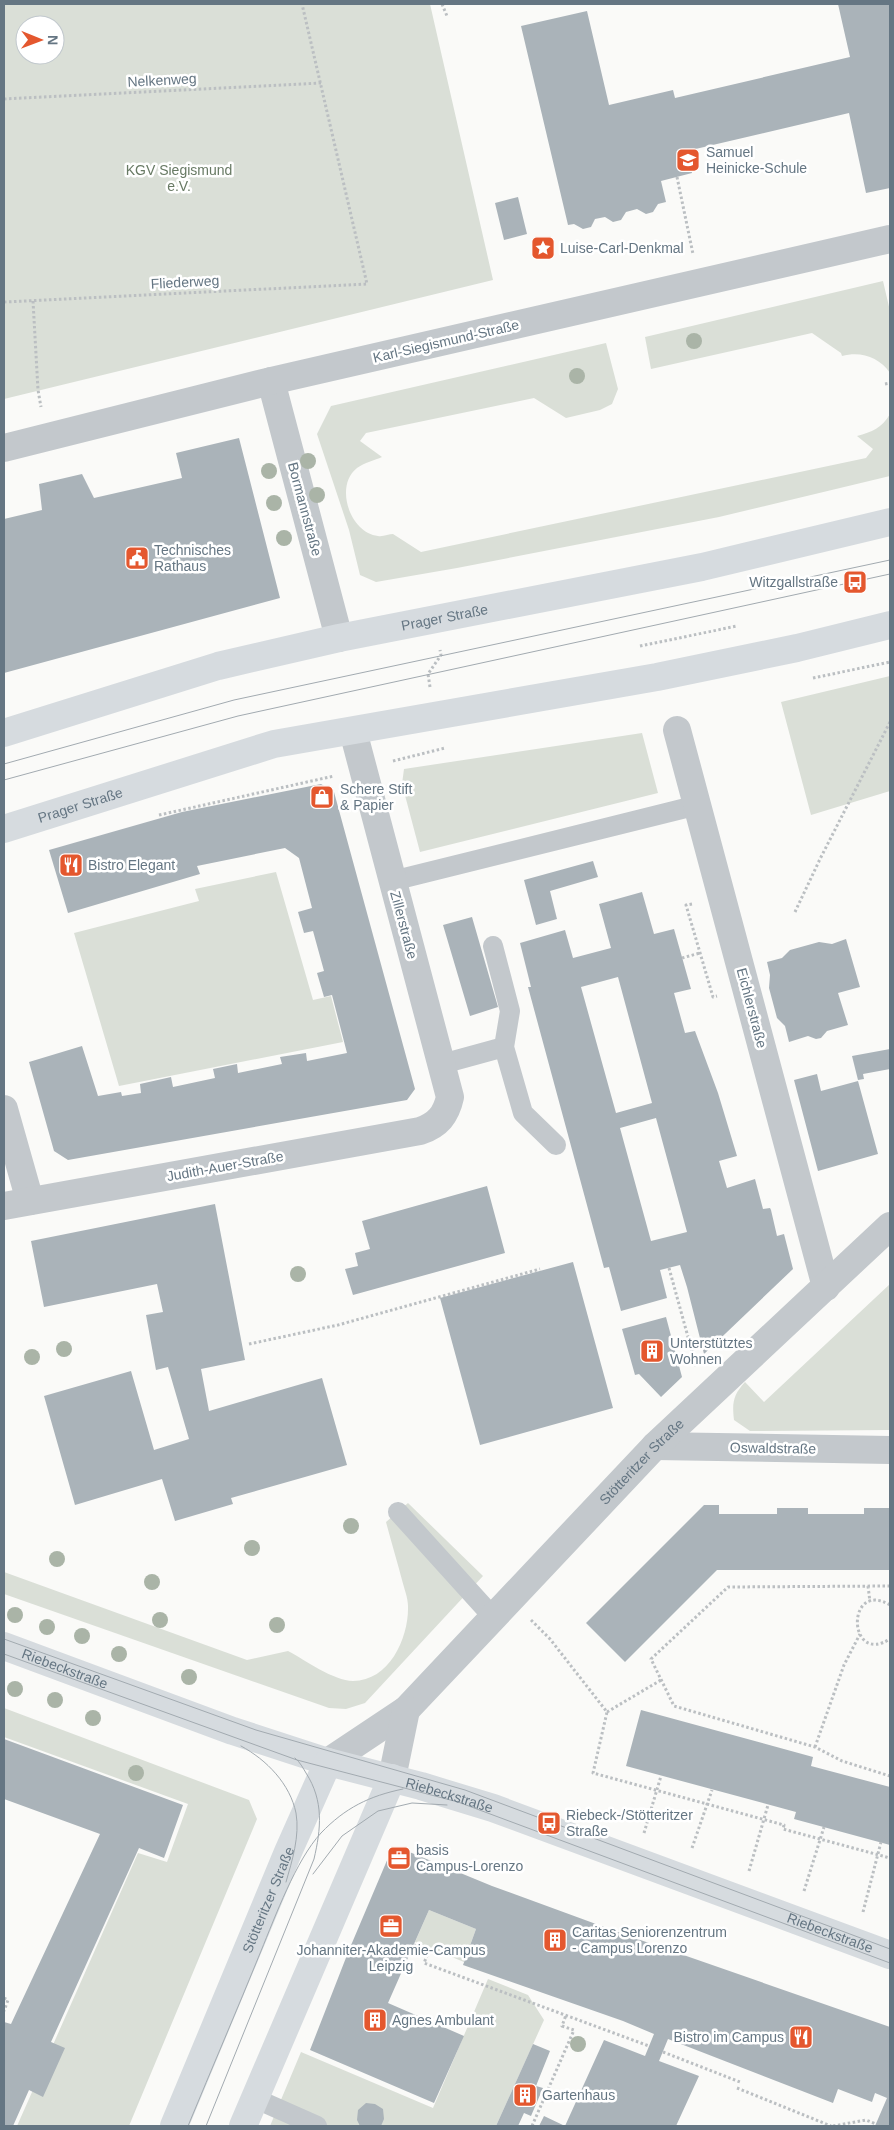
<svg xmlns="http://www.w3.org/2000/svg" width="894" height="2130" font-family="Helvetica,sans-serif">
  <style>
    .green { fill: #dadfd7; fill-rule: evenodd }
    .building { fill: #aab3b9; fill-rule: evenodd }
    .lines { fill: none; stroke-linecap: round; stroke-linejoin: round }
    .path { stroke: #bbbfc2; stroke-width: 3; stroke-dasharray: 2.5 2.5; stroke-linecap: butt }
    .lane { stroke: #c3c8cc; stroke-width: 20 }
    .street { stroke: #c3c8cc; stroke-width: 28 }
    .secondary { stroke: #d6dbdf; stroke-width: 28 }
    .primary { stroke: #d6dbdf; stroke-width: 28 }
    .tram { stroke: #a2aab0; stroke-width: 1 }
    .tree { fill: #aab4a7 }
    .labels { text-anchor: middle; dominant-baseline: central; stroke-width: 5; stroke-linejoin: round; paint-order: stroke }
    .street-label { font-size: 14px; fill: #657683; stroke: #fff }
    .poi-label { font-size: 14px; fill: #657683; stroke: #fff; text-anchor: start }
    .park-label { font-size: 14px; fill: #687a64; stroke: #fff }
  </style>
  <rect width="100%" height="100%" fill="#fafaf8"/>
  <path class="green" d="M4,4H430L493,280L4,399ZM25,25H55V55H25Z
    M883,281L890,311V373C879,357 861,351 842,356L841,353L812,333L651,369L645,337Z
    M606,343L618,389L612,404L600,410L566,418L534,398L366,433L360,441L382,457C375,460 364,463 357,468C334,486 350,533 378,536C383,537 389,534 393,534L421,552L866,458L873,449L857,436C872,432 882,428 890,414V476L719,517L457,568L376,582L360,575L349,530L317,434L331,406Z
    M890,676V791L811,815L781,702Z
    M642,733L658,793L420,852L402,784L404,769Z
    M276,872L313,1000L331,996L343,1042L119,1086L74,933L199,901L195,889Z
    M890,1284V1430L750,1431L734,1420C732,1403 733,1395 745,1382L764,1402Z
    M408,1503L483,1576L365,1703L346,1709L329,1708L4,1594V1572L247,1660L288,1651C305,1660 334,1681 353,1681C390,1681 409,1637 408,1606C408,1598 404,1588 402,1580C397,1561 391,1541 386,1522Z
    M4,1708L249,1800L257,1819L129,2126H17L138,1853L167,1862L188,1804L4,1737Z
    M429,1910L476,1929L464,1962L415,1942Z
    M488,1979L528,1995L544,2020L496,2126H270L301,2052L433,2108Z"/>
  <path class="building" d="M838,4H890V188L866,193L849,113L687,151L692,173L661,181L666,202L658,204L653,212L646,214L637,209L626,212L621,220L613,222L605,217L595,219L591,227L583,229L574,224L568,225L521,26L587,11L609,105L673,90L675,98L850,57Z
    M518,197L527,234L504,240L495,203Z
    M239,438L280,598L4,673V519L42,510L39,484L82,474L94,498L182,478L176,453Z
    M321,784L334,792L415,1089L407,1100L68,1160L54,1151L29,1062L82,1046L98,1096L121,1092L122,1096L141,1093L140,1084L171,1077L173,1087L215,1078L213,1069L237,1064L238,1073L282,1064L280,1057L306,1053L307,1061L347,1053L332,995L324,997L317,973L324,971L313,931L304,933L298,912L312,908L299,858L285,848L197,866L200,874L68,913L49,850L182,812Z
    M593,861L598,877L550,891L557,919L536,925L524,880Z
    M642,892L654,934L674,929L691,989L674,993L685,1033L695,1031L718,1093L737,1156L719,1161L727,1188L755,1179L763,1209L770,1208L771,1210L777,1236L784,1234L793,1269L704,1354L687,1287L680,1265L660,1270L667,1298L621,1311L609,1267L604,1268L528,987H531L520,943L565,930L573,958L611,948L599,904ZM618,977L652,1103L616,1113L581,987ZM656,1118L687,1232L651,1241L620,1128Z
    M472,917L498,1007L470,1016L443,925Z
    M846,939L860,987L838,993L848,1025L827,1031L821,1038L816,1039L808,1036L789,1042L785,1026L777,1018L769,988L770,975L767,962L782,958L790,950L819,942L832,944Z
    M890,1049V1069L863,1074L864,1079L858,1080L852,1056Z
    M817,1074L821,1091L858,1081L878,1154L818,1171L794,1080Z
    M487,1186L505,1253L353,1295L345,1269L358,1266L355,1253L370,1249L362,1221Z
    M215,1204L245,1360L201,1369L209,1411L322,1378L347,1465L231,1498L233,1504L175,1521L162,1479L75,1505L44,1396L131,1371L154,1450L189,1439L168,1367L156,1370L146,1315L163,1312L157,1284L44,1307L31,1241Z
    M573,1262L613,1408L480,1445L440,1298Z
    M666,1317L682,1377L661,1397L639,1374L635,1375L622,1329Z
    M704,1505H719V1514H777V1508H808V1514H864V1508H890V1570H717L625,1662L586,1623Z
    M641,1710L813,1757L811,1766L890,1787V1845L794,1819L796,1812L626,1766Z
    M4,1739L183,1805L164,1858L139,1848L51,2042L65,2048L43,2097L29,2090L13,2126H4V2022L11,2024L100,1834L4,1799Z
    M407,1851L492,1886L626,1935L890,2027V2126H875L887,2098L875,2093L872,2102L838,2089L833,2103L668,2039L659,2061L699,2076L676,2126H539L544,2116L565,2126L604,2040L645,2056L654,2034L623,2021L463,1965L476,1929L429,1910L388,2003L464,2036L434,2103L310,2050L349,1950L388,1858Z
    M533,2044L550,2051L536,2086L543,2088L531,2116L524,2113L518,2126H496Z
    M366,2103L375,2104L383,2109L384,2119L381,2126H360L357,2120L358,2110Z"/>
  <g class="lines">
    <path class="path" d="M442,4L447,16
      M4,99L321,83
      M677,177L693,254
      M33,301L38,390L41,407
      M4,302L367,284L302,4
      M885,384L890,383
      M640,646L737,626
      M813,678L890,662
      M430,687L428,674L441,655L440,650
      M393,761L445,748
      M159,815L334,776
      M692,904L686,905L713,997L717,996
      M795,912L820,859L890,722
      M682,958L700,953
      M669,1268L696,1366
      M249,1344L338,1325L540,1269
      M868,1586L870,1602
      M890,1586L728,1587L651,1659L674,1706L815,1747L842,1761L890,1776
      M890,1605C846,1579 847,1666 890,1639
      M531,1620L550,1639L607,1712L593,1773L784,1825L783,1829L890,1858
      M607,1712L661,1680
      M815,1747L844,1665L860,1634
      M644,1833L661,1776
      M692,1848L712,1790
      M749,1871L768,1805
      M804,1891L824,1827
      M863,1912L881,1842
      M414,1945L429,1951L424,1963L649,2046
      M4,1998L8,2000L4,2011
      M663,2052L740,2082
      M737,2088L831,2126
      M532,2126L574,2030L562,2026L566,2015
      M833,2126L866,2120L876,2124"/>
    <path class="lane" d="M392,881L698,805
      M504,1047L523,1113L556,1145
      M442,1064L504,1047L510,1011L493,946
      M398,1512L493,1617
      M256,2099L317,2126"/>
    <g class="street">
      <path d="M271,381L339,638"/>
      <path d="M4,448L271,381L890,239"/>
      <path d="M677,730L826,1287"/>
      <path d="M4,1109L30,1201"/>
      <path d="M4,1206L420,1131C438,1125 446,1115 450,1097L353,731"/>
      <path d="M655,1446L890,1450"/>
      <path id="s1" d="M328,1762L406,1710L655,1446L890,1226"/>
      <path d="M392,1778L406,1710"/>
    </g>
    <g class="secondary">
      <path id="s2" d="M4,1646L233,1731L328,1762L421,1786L493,1808L890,1955"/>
      <path id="s3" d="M174,2126L288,1852L328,1762"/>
      <path d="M243,2126L392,1778"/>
    </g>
    <g class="primary">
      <path id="s4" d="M4,733L218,666L339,638L702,567L890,522"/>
      <path id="s5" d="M4,829L274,744L657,677L797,648L890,625"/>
    </g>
    <path class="tram" d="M4,764L234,700L890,560
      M4,780L238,716L890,574
      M4,1639L256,1730L465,1790L890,1949
      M4,1654L297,1760L458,1802L890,1963
      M241,1746C267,1760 290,1784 296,1813C300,1836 292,1861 286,1882
      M313,1874L342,1836L378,1811L412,1803L447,1805
      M188,2126C212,2068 237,2010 261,1951C275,1917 296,1860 321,1833C345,1808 369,1796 403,1789
      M206,2126L314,1859C321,1829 324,1801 306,1773C303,1768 300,1762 295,1758"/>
  </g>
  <g class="tree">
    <circle cx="694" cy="341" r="8"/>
    <circle cx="577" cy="376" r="8"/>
    <circle cx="308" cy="461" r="8"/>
    <circle cx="269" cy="471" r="8"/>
    <circle cx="317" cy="495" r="8"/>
    <circle cx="274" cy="503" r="8"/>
    <circle cx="284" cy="538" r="8"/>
    <circle cx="298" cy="1274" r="8"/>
    <circle cx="64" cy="1349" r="8"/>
    <circle cx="32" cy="1357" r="8"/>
    <circle cx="351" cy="1526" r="8"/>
    <circle cx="252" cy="1548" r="8"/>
    <circle cx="57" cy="1559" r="8"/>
    <circle cx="152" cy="1582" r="8"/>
    <circle cx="15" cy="1615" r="8"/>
    <circle cx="160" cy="1620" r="8"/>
    <circle cx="277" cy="1625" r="8"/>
    <circle cx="47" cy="1627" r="8"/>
    <circle cx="82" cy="1636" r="8"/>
    <circle cx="119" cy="1654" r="8"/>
    <circle cx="189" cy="1677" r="8"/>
    <circle cx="15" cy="1689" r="8"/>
    <circle cx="55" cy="1700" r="8"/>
    <circle cx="93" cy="1718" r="8"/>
    <circle cx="136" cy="1773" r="8"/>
    <circle cx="578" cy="2044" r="8"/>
  </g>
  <defs>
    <g id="school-square" transform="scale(1.25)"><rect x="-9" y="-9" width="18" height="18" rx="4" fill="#e4572e" stroke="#fff"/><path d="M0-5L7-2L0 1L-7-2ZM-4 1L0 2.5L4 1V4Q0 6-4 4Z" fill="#fff"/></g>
    <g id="sight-square" transform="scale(1.25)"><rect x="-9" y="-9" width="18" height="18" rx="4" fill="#e4572e" stroke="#fff"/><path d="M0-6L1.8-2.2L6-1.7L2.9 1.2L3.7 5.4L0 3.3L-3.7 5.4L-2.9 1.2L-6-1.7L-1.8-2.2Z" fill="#fff"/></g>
    <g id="civic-square" transform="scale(1.25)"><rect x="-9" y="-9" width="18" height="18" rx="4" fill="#e4572e" stroke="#fff"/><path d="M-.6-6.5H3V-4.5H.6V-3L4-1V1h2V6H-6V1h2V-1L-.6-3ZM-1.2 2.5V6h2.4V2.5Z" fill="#fff"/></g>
    <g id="bus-square" transform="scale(1.25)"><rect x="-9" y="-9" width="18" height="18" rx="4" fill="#e4572e" stroke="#fff"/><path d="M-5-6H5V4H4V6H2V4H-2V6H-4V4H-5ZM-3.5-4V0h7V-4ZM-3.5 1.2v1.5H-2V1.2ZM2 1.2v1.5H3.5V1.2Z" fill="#fff"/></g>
    <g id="shop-square" transform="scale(1.25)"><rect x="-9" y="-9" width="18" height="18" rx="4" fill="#e4572e" stroke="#fff"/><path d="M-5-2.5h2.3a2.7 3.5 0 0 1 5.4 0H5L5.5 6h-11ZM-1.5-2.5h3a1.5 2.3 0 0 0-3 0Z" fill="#fff"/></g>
    <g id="restaurant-square" transform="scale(1.25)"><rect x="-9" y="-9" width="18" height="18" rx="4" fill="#e4572e" stroke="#fff"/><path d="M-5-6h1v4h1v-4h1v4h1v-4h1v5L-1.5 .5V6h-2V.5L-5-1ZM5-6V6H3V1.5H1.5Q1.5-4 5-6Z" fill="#fff"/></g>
    <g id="building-square" transform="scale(1.25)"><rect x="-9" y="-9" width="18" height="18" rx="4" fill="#e4572e" stroke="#fff"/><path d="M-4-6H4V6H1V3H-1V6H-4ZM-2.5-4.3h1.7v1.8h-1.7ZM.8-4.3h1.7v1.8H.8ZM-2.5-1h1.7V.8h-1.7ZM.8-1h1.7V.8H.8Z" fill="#fff"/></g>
    <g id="office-square" transform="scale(1.25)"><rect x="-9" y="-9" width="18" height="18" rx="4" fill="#e4572e" stroke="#fff"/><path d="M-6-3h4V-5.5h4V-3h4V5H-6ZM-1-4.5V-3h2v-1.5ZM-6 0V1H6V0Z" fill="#fff"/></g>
  </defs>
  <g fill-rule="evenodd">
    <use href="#school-square" x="688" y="160"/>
    <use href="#sight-square" x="543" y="248"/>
    <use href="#civic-square" x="137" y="558"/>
    <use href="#bus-square" x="855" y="582"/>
    <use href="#shop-square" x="322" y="797"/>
    <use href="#restaurant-square" x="71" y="865"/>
    <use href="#building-square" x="652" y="1351"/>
    <use href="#bus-square" x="549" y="1823"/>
    <use href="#office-square" x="399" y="1858"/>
    <use href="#office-square" x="391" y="1926"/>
    <use href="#building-square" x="555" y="1940"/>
    <use href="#building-square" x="375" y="2020"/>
    <use href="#restaurant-square" x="801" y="2037"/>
    <use href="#building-square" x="525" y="2095"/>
  </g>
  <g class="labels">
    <g class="street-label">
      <text transform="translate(162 80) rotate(-3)">Nelkenweg</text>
      <text transform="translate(185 282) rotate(-3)">Fliederweg</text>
      <text transform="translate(446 341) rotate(-13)">Karl-Siegismund-Straße</text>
      <text transform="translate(305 509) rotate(75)">Bormannstraße</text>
      <text stroke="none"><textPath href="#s4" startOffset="456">Prager Straße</textPath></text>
      <text stroke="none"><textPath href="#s5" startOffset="80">Prager Straße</textPath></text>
      <text transform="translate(404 925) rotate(75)">Zillerstraße</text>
      <text transform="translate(752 1008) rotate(75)">Eichlerstraße</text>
      <text transform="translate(225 1166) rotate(-10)">Judith-Auer-Straße</text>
      <text transform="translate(773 1448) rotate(1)">Oswaldstraße</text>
      <text stroke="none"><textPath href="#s1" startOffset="436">Stötteritzer Straße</textPath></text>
      <text stroke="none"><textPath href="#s2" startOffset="65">Riebeckstraße</textPath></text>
      <text stroke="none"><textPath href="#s2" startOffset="470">Riebeckstraße</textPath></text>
      <text stroke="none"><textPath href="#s3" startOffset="245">Stötteritzer Straße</textPath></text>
      <text stroke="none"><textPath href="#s2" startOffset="875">Riebeckstraße</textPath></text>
    </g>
    <g class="poi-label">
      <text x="706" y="152">Samuel<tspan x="706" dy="16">Heinicke-Schule</tspan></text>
      <text x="560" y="248">Luise-Carl-Denkmal</text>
      <text x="154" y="550">Technisches<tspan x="154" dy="16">Rathaus</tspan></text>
      <text x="838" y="582" text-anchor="end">Witzgallstraße</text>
      <text x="340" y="789">Schere Stift<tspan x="340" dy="16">&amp; Papier</tspan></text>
      <text x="88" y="865">Bistro Elegant</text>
      <text x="670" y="1343">Unterstütztes<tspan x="670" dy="16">Wohnen</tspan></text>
      <text x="566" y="1815">Riebeck-/Stötteritzer<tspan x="566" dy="16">Straße</tspan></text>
      <text x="416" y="1850">basis<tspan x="416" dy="16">Campus-Lorenzo</tspan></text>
      <text x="572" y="1932">Caritas Seniorenzentrum<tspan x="572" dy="16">- Campus Lorenzo</tspan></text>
      <text x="391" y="1950" text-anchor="middle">Johanniter-Akademie-Campus<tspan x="391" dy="16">Leipzig</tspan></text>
      <text x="392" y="2020">Agnes Ambulant</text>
      <text x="784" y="2037" text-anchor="end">Bistro im Campus</text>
      <text x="542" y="2095">Gartenhaus</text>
    </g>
    <g class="park-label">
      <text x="179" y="170">KGV Siegismund<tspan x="179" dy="16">e.V.</tspan></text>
    </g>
  </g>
  <rect width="894" height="2130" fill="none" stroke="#657683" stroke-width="10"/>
  <g transform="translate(40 40) rotate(91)"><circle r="24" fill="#ffffff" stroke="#c1c8cd"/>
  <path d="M0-4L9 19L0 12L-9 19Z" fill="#e4572e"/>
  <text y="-8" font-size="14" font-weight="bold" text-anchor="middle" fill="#657683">N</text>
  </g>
</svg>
